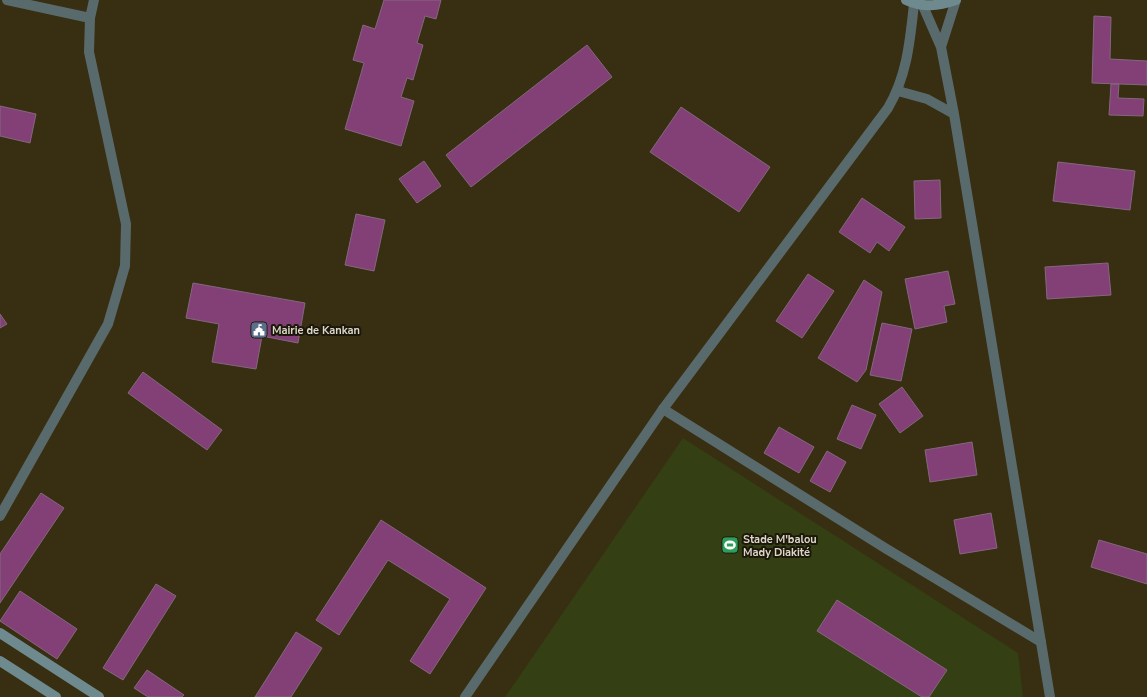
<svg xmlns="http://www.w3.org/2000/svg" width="1147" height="697" font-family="'Nunito Sans',sans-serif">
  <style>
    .green { fill: #343f14 }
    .building { fill: #834077; stroke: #83687d }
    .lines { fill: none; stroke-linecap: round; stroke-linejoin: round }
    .minor { stroke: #596a6d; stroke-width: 10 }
    .tertiary { stroke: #596a6d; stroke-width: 10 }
    .secondary { stroke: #6f8a8f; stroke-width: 10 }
    .labels { text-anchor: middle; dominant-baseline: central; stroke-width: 4; stroke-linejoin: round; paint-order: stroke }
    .poi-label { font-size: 11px; font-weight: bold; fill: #ddd7c7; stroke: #1b170b; text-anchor: start }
  </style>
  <rect width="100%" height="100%" fill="#382e12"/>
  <path class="green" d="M683,438L1018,653L1023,697H505Z"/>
  <path class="building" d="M384,0H441L436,19L425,16L417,43L423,45L413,80L407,78L401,97L414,101L401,146L345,129L364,63L353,60L363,25L375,29Z
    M1094,16L1111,17L1110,59L1147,61V85L1092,83Z
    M587,45L612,77L471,187L446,155Z
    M1111,84H1119L1118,98L1144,99L1143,116L1109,115Z
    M0,106L36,114L30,143L0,136Z
    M681,107L770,167L739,212L650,152Z
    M424,161L441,186L417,203L399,179Z
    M1058,162L1135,171L1130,210L1053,201Z
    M940,180L941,218L915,219L914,181Z
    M862,198L905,227L889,251L877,242L870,253L839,232Z
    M356,214L385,220L374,271L345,265Z
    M1108,263L1111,295L1047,299L1045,267Z
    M948,271L955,304L944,306L947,322L915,329L905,279Z
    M808,274L834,291L802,338L776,321Z
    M864,280L882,292L866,370L857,382L818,358Z
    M193,283L305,303L298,343L262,336L256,369L212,362L219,324L186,318Z
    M0,314L7,324L0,328Z
    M882,323L912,329L901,381L870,375Z
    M143,372L222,430L207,450L128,393Z
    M902,387L923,416L900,433L879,404Z
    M852,405L876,415L861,449L837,439Z
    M779,427L814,447L799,473L764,453Z
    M972,442L977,475L930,482L925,450Z
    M827,451L846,462L830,492L810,481Z
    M41,493L64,508L0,603V554Z
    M991,513L997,548L960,554L954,520Z
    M381,520L486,588L430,674L410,661L450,599L388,560L339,635L316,620Z
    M1099,540L1147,554V584L1091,567Z
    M156,584L176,596L123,680L103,668Z
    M20,591L77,629L57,659L0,621Z
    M837,600L947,670L929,697H922L817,631Z
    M296,632L322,648L291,697H255Z
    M147,670L184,695L182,697H148L134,688Z"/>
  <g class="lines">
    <path class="minor" d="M7,0L90,18
      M663,409L885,548L1041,642
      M0,516L108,324L125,266L126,224L89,52L90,18L94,0"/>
    <path class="tertiary" d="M923,6L941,47L954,114L1050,697
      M941,47L956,0
      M898,91L927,99L954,114
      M465,697L663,409L888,108C907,76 910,41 914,4"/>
    <path class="secondary" d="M906,0C923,8 938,6 956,0
      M0,633L99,697
      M0,661L56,697"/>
  </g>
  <defs>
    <g id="civic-square" transform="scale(0.9)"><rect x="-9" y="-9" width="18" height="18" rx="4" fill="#5c6f8a" stroke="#1b170b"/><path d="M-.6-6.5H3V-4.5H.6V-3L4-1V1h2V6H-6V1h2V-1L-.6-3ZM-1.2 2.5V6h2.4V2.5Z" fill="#fff"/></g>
    <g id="stadium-square" transform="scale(0.9)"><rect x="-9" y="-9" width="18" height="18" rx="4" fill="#2e9e5b" stroke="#1b170b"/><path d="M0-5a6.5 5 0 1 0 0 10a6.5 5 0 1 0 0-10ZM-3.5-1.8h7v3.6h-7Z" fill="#fff"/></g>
  </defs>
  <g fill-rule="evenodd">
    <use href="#civic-square" x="259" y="330"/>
    <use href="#stadium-square" x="730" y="545"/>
  </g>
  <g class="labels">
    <g class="poi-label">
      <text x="272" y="330">Mairie de Kankan</text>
      <text x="743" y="539">Stade M'balou<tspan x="743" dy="13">Mady Diakité</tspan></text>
    </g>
  </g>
</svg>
